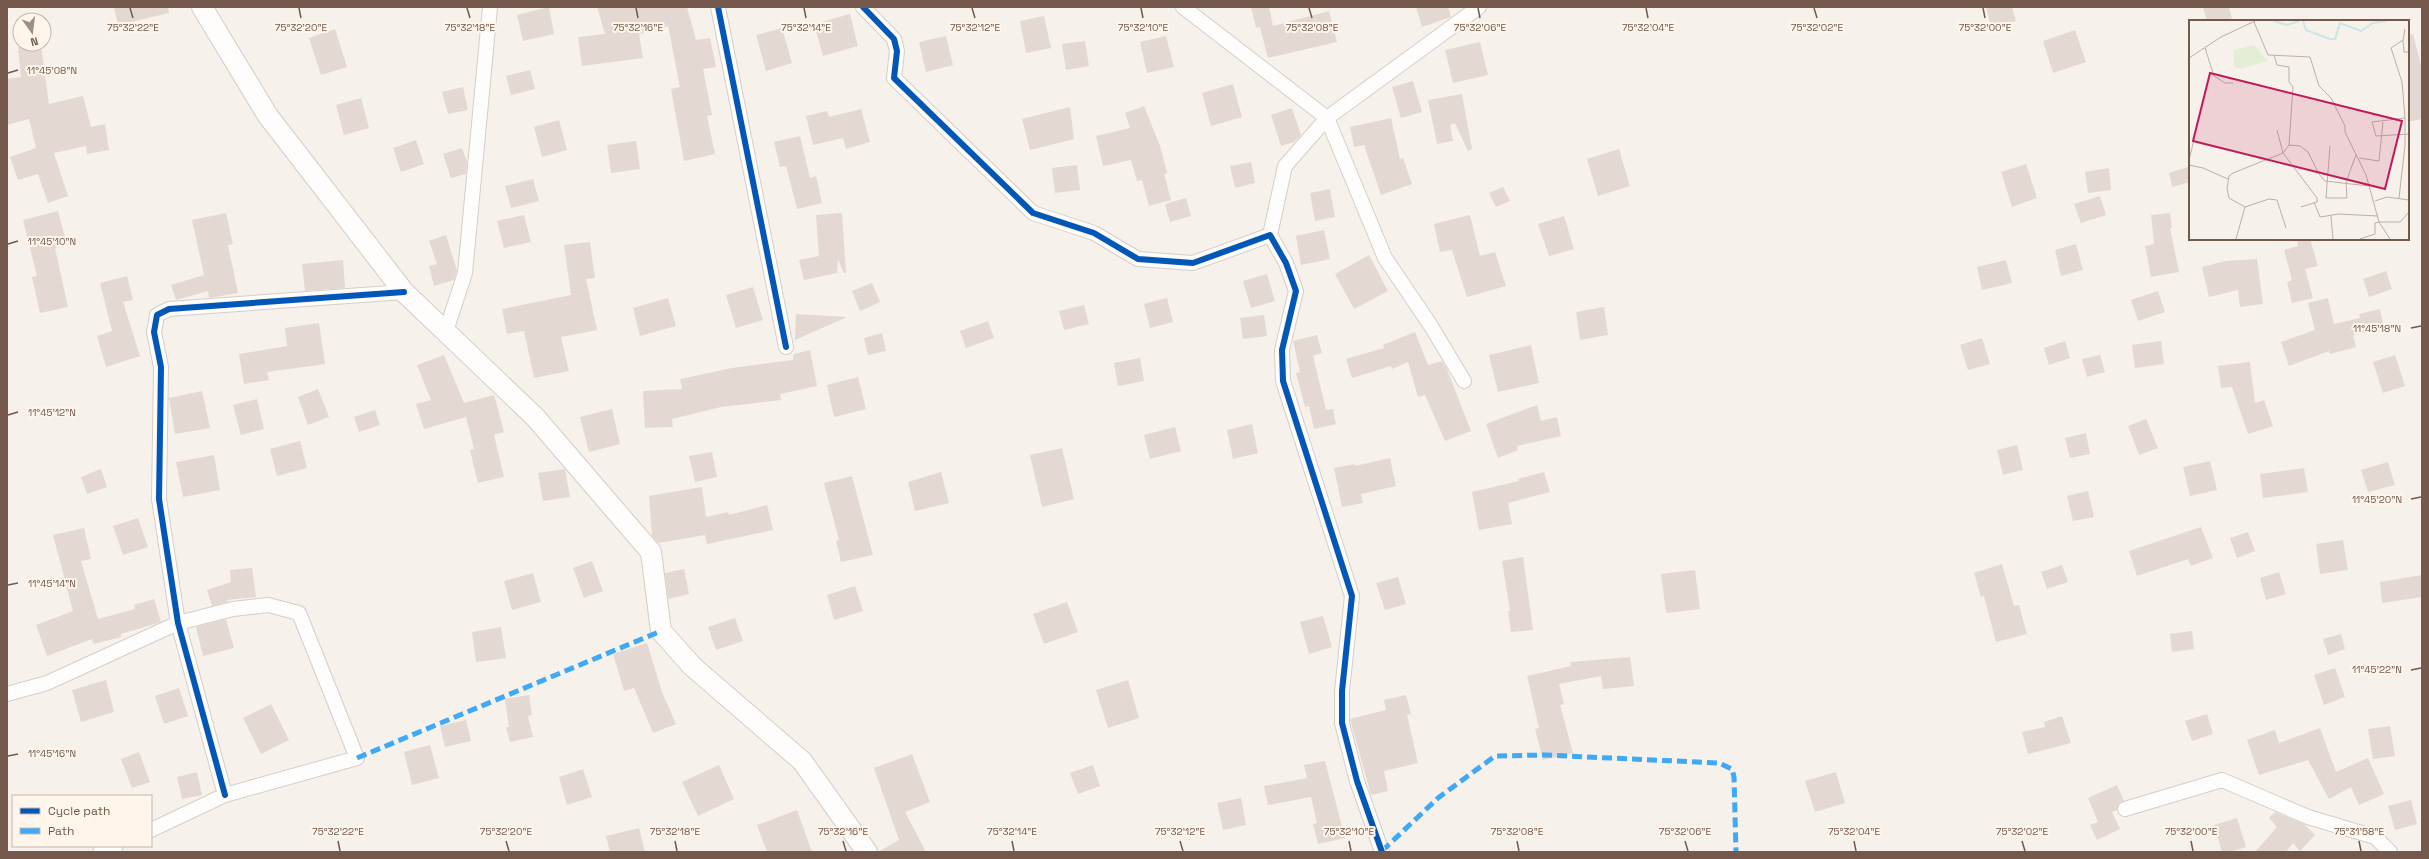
<svg xmlns="http://www.w3.org/2000/svg" width="2429" height="859" font-family="'Space Grotesk',sans-serif">
  <style>
    .building { fill: #e3d9d2 }
    .lines { fill: none; stroke-linecap: round; stroke-linejoin: round }
    .street-casing { stroke: #d5cec9; stroke-width: 16 }
    .secondary-casing { stroke: #d5cdc6; stroke-width: 22 }
    .street { stroke: #fefdfc; stroke-width: 14 }
    .secondary { stroke: #fefdfc; stroke-width: 20 }
    .quiet { stroke: #3fa9f5; stroke-width: 5; stroke-dasharray: 10 5; stroke-linecap: butt }
    .cycleway-casing { stroke: #fef6eb; stroke-width: 8 }
    .cycleway { stroke: #0057b8; stroke-width: 6 }
    .ticks { fill: none; stroke: #73584b; stroke-width: 1.5 }
    .inset-river { fill: none; stroke: #cce5e6; stroke-width: 2 }
    .inset-road { fill: none; stroke: #beafa5; stroke-width: 1 }
    .view { fill: #c2185b; fill-opacity: 0.15; stroke: #c2185b; stroke-width: 2 }
    .inset-edge { fill: none; stroke: #73584b; stroke-width: 2 }
    .ticks-label { font-size: 10px; text-anchor: middle; fill: #73584b; stroke: #fef6eb; stroke-width: 4; stroke-linejoin: round; paint-order: stroke }
  </style>
  <rect width="100%" height="100%" fill="#f6f1ea"/>
  <path class="building" d="M114,7H168L169,13L118,25Z
    M549,7L554,34L523,41L517,15Z
    M597,7H687L696,40L710,38L716,67L703,69L712,115L707,116L715,154L684,161L671,89L680,87L668,26L639,34L643,58L582,66L578,37L605,34Z
    M1251,7H1269L1273,26L1329,11L1337,42L1268,58L1260,27L1256,28Z
    M1416,7H1448L1451,17L1422,27Z
    M1986,7H2012L2016,21L1991,27Z
    M2203,7H2229L2232,19L2207,21Z
    M850,14L858,46L823,56L814,24Z
    M1044,16L1051,48L1026,53L1020,21Z
    M782,28L792,63L766,71L756,35Z
    M335,29L347,67L321,75L309,38Z
    M2075,30L2086,62L2053,73L2043,41Z
    M2413,34L2422,69V119L2408,122V35Z
    M946,36L953,65L926,72L919,42Z
    M1166,36L1174,67L1147,73L1140,42Z
    M1085,41L1089,66L1066,70L1062,44Z
    M1480,42L1488,75L1453,83L1445,50Z
    M41,45L49,104L83,96L91,127L105,124L109,150L87,154L86,146L54,153L68,196L48,203L38,174L18,180L10,157L36,148L29,119L7,125V79L21,77L18,47Z
    M530,70L535,89L511,95L506,76Z
    M1413,81L1422,112L1401,118L1392,87Z
    M1233,84L1242,117L1211,126L1202,93Z
    M463,87L468,110L448,114L442,92Z
    M1462,94L1472,149L1468,151L1455,123L1450,125L1453,141L1437,144L1428,100Z
    M361,98L369,128L344,135L336,105Z
    M1144,106L1160,146L1167,173L1164,174L1171,200L1149,206L1142,180L1137,181L1131,160L1103,166L1096,136L1130,128L1125,113Z
    M1070,107L1074,139L1030,150L1022,119Z
    M1292,108L1301,135L1294,142L1281,146L1271,115Z
    M861,109L870,142L846,149L843,138L813,145L806,116L827,111L829,117Z
    M1391,118L1400,159L1403,158L1412,184L1381,195L1364,145L1354,147L1350,127Z
    M559,120L567,150L542,157L534,127Z
    M800,136L810,178L816,176L822,203L797,209L786,166L780,167L774,142Z
    M416,140L424,164L401,172L393,148Z
    M636,141L640,169L611,173L607,145Z
    M462,148L467,162L466,174L451,178L443,154Z
    M1619,149L1630,186L1598,196L1587,159Z
    M1251,162L1255,183L1235,188L1230,166Z
    M2026,164L2037,198L2012,207L2001,172Z
    M1077,165L1080,190L1055,193L1052,168Z
    M2188,167L2190,182L2172,187L2169,173Z
    M2109,168L2111,190L2088,193L2085,172Z
    M533,179L539,201L511,208L505,186Z
    M1503,187L1510,201L1496,207L1489,193Z
    M1330,189L1335,217L1315,221L1310,193Z
    M2100,196L2106,215L2081,223L2074,204Z
    M1186,198L1191,216L1170,222L1165,204Z
    M58,211L67,245L55,248L68,307L40,313L32,277L37,276L23,220Z
    M226,213L233,244L228,245L238,293L209,298L208,291L176,300L171,285L204,275L192,220Z
    M842,213L846,273H844L838,259L837,273L804,280L799,260L819,256L816,215Z
    M2170,213L2172,228H2170L2179,272L2151,277L2145,246L2154,244L2151,215Z
    M524,215L531,242L504,248L497,221Z
    M1470,215L1480,256L1495,252L1506,286L1467,297L1452,250L1440,252L1434,224Z
    M1564,216L1574,249L1549,256L1538,224Z
    M1324,230L1330,259L1301,265L1296,236Z
    M446,235L457,271L454,280L434,286L429,266L437,264L429,241Z
    M2297,239H2310L2318,266L2305,269L2313,298L2292,303L2287,282L2292,280L2284,250L2298,246Z
    M590,242L595,278L586,279L597,330L561,337L569,371L534,378L524,331L507,334L502,309L571,295L564,245Z
    M2076,244L2083,270L2061,276L2055,250Z
    M1369,255L1388,291L1354,309L1335,274Z
    M2257,259L2263,304L2240,307L2238,290L2209,297L2202,267L2225,261Z
    M343,260L345,288L305,291L302,264Z
    M2006,260L2012,283L1982,290L1977,267Z
    M2386,271L2392,289L2369,297L2363,279Z
    M1267,274L1275,301L1251,308L1243,281Z
    M127,276L133,300L123,302L140,356L106,367L97,336L112,331L100,283Z
    M872,283L880,302L860,311L852,291Z
    M753,287L763,320L736,328L726,295Z
    M2158,291L2165,312L2138,321L2131,300Z
    M668,298L676,326L640,336L633,308Z
    M1167,298L1173,322L1150,328L1144,304Z
    M2328,298L2334,324L2360,318L2359,314L2380,309L2384,328L2353,335L2356,347L2330,354L2329,351L2289,366L2281,342L2315,330L2308,303Z
    M1084,305L1089,324L1064,330L1059,311Z
    M1604,307L1608,335L1580,340L1576,312Z
    M796,314L847,317L795,340Z
    M1264,315L1267,336L1243,339L1240,318Z
    M988,321L994,338L966,348L960,331Z
    M319,323L325,364L267,372L269,380L244,384L239,354L287,346L285,328Z
    M1415,332L1428,365L1442,361L1447,369L1471,431L1445,441L1425,395L1418,397L1408,362L1392,369L1391,366L1352,378L1346,359L1384,348L1383,345Z
    M882,333L886,351L868,355L864,338Z
    M1317,335L1322,353L1313,356L1326,410L1333,409L1336,424L1314,429L1309,406L1305,407L1296,373L1300,372L1293,341Z
    M1982,338L1990,364L1968,370L1960,345Z
    M2065,341L2070,358L2049,365L2044,348Z
    M2161,341L2164,364L2135,368L2132,345Z
    M1531,345L1539,383L1498,392L1489,355Z
    M810,350L817,386L780,394L781,400L721,407L672,419L673,427L645,428L643,391L682,389L680,379L732,368L793,360L794,354Z
    M444,355L464,403L494,395L504,432L494,435L504,477L478,483L470,450L474,449L466,417L424,429L416,404L431,400L417,365Z
    M2100,355L2105,372L2087,377L2082,359Z
    M2395,355L2405,386L2383,393L2373,362Z
    M1140,358L1144,381L1118,386L1114,363Z
    M2250,362L2255,403L2264,400L2273,426L2248,434L2232,387L2221,388L2218,366Z
    M858,377L866,409L834,417L827,385Z
    M318,389L329,417L308,425L298,397Z
    M202,391L210,428L175,434L169,398Z
    M257,399L264,429L241,435L233,405Z
    M1537,405L1541,421L1557,417L1561,436L1517,446L1518,450L1498,458L1486,424Z
    M612,409L620,444L589,452L580,417Z
    M375,410L380,425L359,432L354,417Z
    M2146,419L2158,448L2139,455L2128,426Z
    M1252,424L1258,453L1233,459L1227,430Z
    M1175,427L1181,451L1150,459L1144,435Z
    M2086,433L2090,454L2070,458L2065,438Z
    M300,441L307,468L277,476L270,449Z
    M2017,445L2023,470L2003,475L1997,450Z
    M1062,448L1074,499L1042,507L1030,455Z
    M712,452L717,477L695,482L689,456Z
    M214,455L220,490L183,497L176,462Z
    M1390,458L1396,486L1361,494L1363,503L1342,507L1334,468L1355,464V466Z
    M2210,461L2217,490L2190,496L2183,467Z
    M2388,462L2395,485L2368,492L2361,470Z
    M2304,468L2308,492L2263,498L2260,474Z
    M101,469L107,487L87,494L81,477Z
    M565,469L570,497L543,501L538,473Z
    M941,472L949,503L915,511L908,482Z
    M1544,472L1550,492L1508,503L1512,524L1479,530L1472,492L1519,481L1518,479Z
    M852,476L873,555L841,562L836,541L839,540L824,483Z
    M702,487L706,517L728,512L729,515L767,505L773,530L707,544L705,535L659,543L652,536L649,496Z
    M2088,491L2094,517L2073,521L2067,496Z
    M138,518L148,547L123,555L113,526Z
    M2201,527L2213,558L2191,566L2188,559L2137,576L2129,551Z
    M84,528L91,559L81,561L98,619L135,609L134,605L154,599L161,622L121,634V637L94,644L92,639L47,656L36,625L73,611L53,535Z
    M2248,532L2255,551L2237,558L2230,538Z
    M2343,540L2348,570L2320,574L2316,544Z
    M1523,557L1533,630L1511,632L1508,611H1510L1502,561Z
    M592,561L603,591L584,598L573,568Z
    M2002,564L2014,606L2019,605L2027,634L1996,642L1984,596L1981,597L1974,573Z
    M2062,565L2068,582L2047,589L2041,572Z
    M252,568L256,597L227,600L228,602L212,606L207,590L231,582L230,570Z
    M684,569L689,594L668,599L665,573Z
    M1695,570L1700,609L1666,613L1661,574Z
    M2279,572L2286,594L2266,600L2260,578Z
    M533,573L541,602L512,610L504,581Z
    M2422,575V597L2382,603L2380,582Z
    M1398,577L1406,604L1385,610L1376,583Z
    M855,586L863,611L834,620L827,595Z
    M1067,602L1078,632L1044,644L1033,614Z
    M1323,616L1332,647L1309,654L1300,622Z
    M735,618L743,641L716,650L708,627Z
    M226,619L234,648L203,656L196,627Z
    M501,627L506,658L476,662L472,632Z
    M2192,631L2194,649L2172,652L2170,634Z
    M2341,634L2345,649L2328,655L2323,639Z
    M647,643L662,692L676,724L653,733L634,688L624,691L613,654Z
    M1630,657L1634,686L1603,689L1601,676L1559,684L1564,704L1560,705L1573,753L1543,760L1535,729L1539,728L1527,676L1571,666L1570,662Z
    M2335,668L2345,697L2324,705L2314,675Z
    M106,680L114,712L81,722L72,690Z
    M1128,680L1139,718L1108,728L1096,690Z
    M179,688L188,716L164,724L155,696Z
    M529,695L532,715L528,716L533,737L510,742L506,727H509L505,699Z
    M1406,695L1411,714L1407,715L1418,763L1384,771L1388,791L1371,795L1350,719L1386,710L1384,700Z
    M271,704L289,740L261,754L243,718Z
    M2207,714L2213,734L2192,741L2185,721Z
    M2062,716L2071,743L2028,754L2022,732L2045,727L2044,722Z
    M466,720L471,741L445,747L440,726Z
    M2390,726L2395,756L2373,759L2368,729Z
    M2320,728L2336,772L2368,758L2384,794L2359,805L2351,787L2329,799L2308,760L2259,775L2247,740L2275,730L2279,743Z
    M430,745L439,778L412,785L404,752Z
    M139,752L150,782L132,788L121,759Z
    M912,754L930,802L905,812L926,852H878L899,840L874,768Z
    M1325,761L1345,838L1318,844L1313,824L1317,823L1311,797L1268,805L1264,786L1307,778L1304,765Z
    M719,765L734,799L698,816L682,782Z
    M1093,765L1100,786L1078,794L1070,773Z
    M583,769L592,797L567,805L559,777Z
    M197,772L202,795L182,799L177,777Z
    M1836,772L1845,803L1815,812L1805,781Z
    M2117,785L2124,801L2119,803L2117,810L2112,812L2120,829L2097,840L2090,825L2098,822L2088,798Z
    M1241,798L1246,825L1223,830L1217,803Z
    M2411,800L2417,824L2395,830L2388,806Z
    M797,810L812,852H767L757,825Z
    M2275,812L2304,824L2315,835L2300,851L2293,843L2286,852H2255L2277,827L2269,818Z
    M2237,818L2246,847L2230,852H2222L2214,825Z
    M639,828L645,852H610L606,836Z"/>
  <g class="lines">
    <g class="street-casing">
      <path id="street" d="M718,7L786,347
        M863,7L894,39L897,51L894,78L1033,213L1094,233L1138,259L1193,263L1270,235L1286,263L1296,291L1282,350L1283,381L1352,596L1342,691V723L1357,781L1382,852
        M1183,7L1327,118L1385,258L1431,326L1464,381
        M1270,235L1285,166L1327,118L1479,7
        M446,331L465,273L490,7
        M7,694L47,683L178,623L233,609L268,605L299,613L357,758L225,795L151,830
        M225,795L178,623L159,499L161,367L154,332L157,315L169,309L404,292
        M2125,809L2222,780L2308,817L2375,837L2390,852
        M100,852L116,846"/>
    </g>
    <g class="secondary-casing">
      <path id="secondary" d="M202,7L268,116L404,292L535,417L651,552L661,631L692,666L802,761L867,852"/>
    </g>
    <use href="#street" class="street"/>
    <use href="#secondary" class="secondary"/>
    <path class="quiet" d="M357,758L661,631
      M1382,851L1438,798L1495,756L1544,755L1719,763L1732,769L1734,777L1736,852"/>
    <g class="cycleway-casing">
      <path id="cycleway" d="M718,7L786,347
        M863,7L894,39L897,51L894,78L1033,213L1094,233L1138,259L1193,263L1270,235L1286,263L1296,291L1282,350L1283,381L1352,596L1342,691V723L1357,781L1382,852
        M225,795L178,623L159,499L161,367L154,332L157,315L169,309L404,292"/>
    </g>
    <use href="#cycleway" class="cycleway"/>
  </g>
  <path class="ticks" d="M130,8L133,18M299,8L301,18M467,8L470,18M636,8L638,18M804,8L806,18M972,8L975,18M1141,8L1143,18M1309,8L1312,18M1478,8L1480,18M1646,8L1648,18M1814,8L1817,18M1983,8L1985,18M8,73L18,70M8,244L18,241M2411,328L2421,326M8,415L18,412M2411,499L2421,497M8,585L18,583M2411,670L2421,668M8,756L18,754M338,841L340,851M506,841L509,851M675,841L677,851M843,841L846,851M1012,841L1014,851M1180,841L1183,851M1349,841L1351,851M1517,841L1519,851M1685,841L1688,851M1854,841L1856,851M2022,841L2025,851M2191,841L2193,851M2359,841L2361,851"/>
  <g transform="translate(2189 20)">
    <rect width="220" height="220" fill="#f6f1ea"/>
    <path d="M65,25L79,41L50,49L45,47V30Z" fill="#e4edd5"/>
    <path class="inset-river" d="M85,1L98,5L110,1M114,1L117,10L141,19H146L151,3L172,11L184,3L197,1"/>
    <path class="inset-road" d="M65,2L79,35L121,37L130,66L142,78L156,106V112L177,155L190,202L201,219M216,9L214,20L202,28L213,62L216,98L183,102L187,116L220,114M214,20L215,32H220M16,28L25,56L36,63H44M85,35L88,45L100,47V62L104,67L100,125L111,126L119,132L130,154L136,161L180,166M0,38L32,17L66,1M88,110L94,133L128,178V182L112,187M141,126L137,178H158L157,162L167,135M170,138L190,141L194,102M0,140L5,120M0,145L14,148L39,159M210,178L216,125V98M186,181L198,177L220,180M125,182L131,197L150,194L189,196M142,196L144,219M190,202H211L220,192M97,208L88,180L80,179L56,187L40,178L38,169L40,156L44,153L94,133L100,125M47,219L56,187M171,219L186,214V203L190,202"/>
    <path class="view" d="M21,53L213,101L196,169L4,121Z"/>
    <rect width="220" height="220" class="inset-edge"/>
  </g>
  <g class="ticks-label">
    <text x="133" y="31">75°32'22"E</text>
    <text x="301" y="31">75°32'20"E</text>
    <text x="470" y="31">75°32'18"E</text>
    <text x="638" y="31">75°32'16"E</text>
    <text x="806" y="31">75°32'14"E</text>
    <text x="975" y="31">75°32'12"E</text>
    <text x="1143" y="31">75°32'10"E</text>
    <text x="1312" y="31">75°32'08"E</text>
    <text x="1480" y="31">75°32'06"E</text>
    <text x="1648" y="31">75°32'04"E</text>
    <text x="1817" y="31">75°32'02"E</text>
    <text x="1985" y="31">75°32'00"E</text>
    <text x="52" y="74">11°45'08"N</text>
    <text x="52" y="245">11°45'10"N</text>
    <text x="2377" y="332">11°45'18"N</text>
    <text x="52" y="416">11°45'12"N</text>
    <text x="2377" y="503">11°45'20"N</text>
    <text x="52" y="587">11°45'14"N</text>
    <text x="2377" y="673">11°45'22"N</text>
    <text x="52" y="757">11°45'16"N</text>
    <text x="338" y="835">75°32'22"E</text>
    <text x="506" y="835">75°32'20"E</text>
    <text x="675" y="835">75°32'18"E</text>
    <text x="843" y="835">75°32'16"E</text>
    <text x="1012" y="835">75°32'14"E</text>
    <text x="1180" y="835">75°32'12"E</text>
    <text x="1349" y="835">75°32'10"E</text>
    <text x="1517" y="835">75°32'08"E</text>
    <text x="1685" y="835">75°32'06"E</text>
    <text x="1854" y="835">75°32'04"E</text>
    <text x="2022" y="835">75°32'02"E</text>
    <text x="2191" y="835">75°32'00"E</text>
    <text x="2359" y="835">75°31'58"E</text>
  </g>
  <rect width="2429" height="859" fill="none" stroke="#73584b" stroke-width="16"/>
  <rect x="12" y="795" width="140" height="52" fill="#fef6eb" stroke="#c6b7ab"/>
  <rect x="20" y="808" width="20" height="6" fill="#0057b8" stroke="#c6b7ab"/>
  <text x="48" y="815" font-size="12" fill="#73584b">Cycle path</text>
  <rect x="20" y="828" width="20" height="6" fill="#3fa9f5" stroke="#c6b7ab"/>
  <text x="48" y="835" font-size="12" fill="#73584b">Path</text>
  <g transform="translate(32 32) rotate(166)"><circle r="19" fill="#fef6eb" stroke="#c6b7ab"/>
  <path d="M0-3L7 15L0 10L-7 15Z" fill="#a18e83"/>
  <text y="-6" font-size="11" font-weight="bold" text-anchor="middle" fill="#73584b">N</text>
  </g>
</svg>
